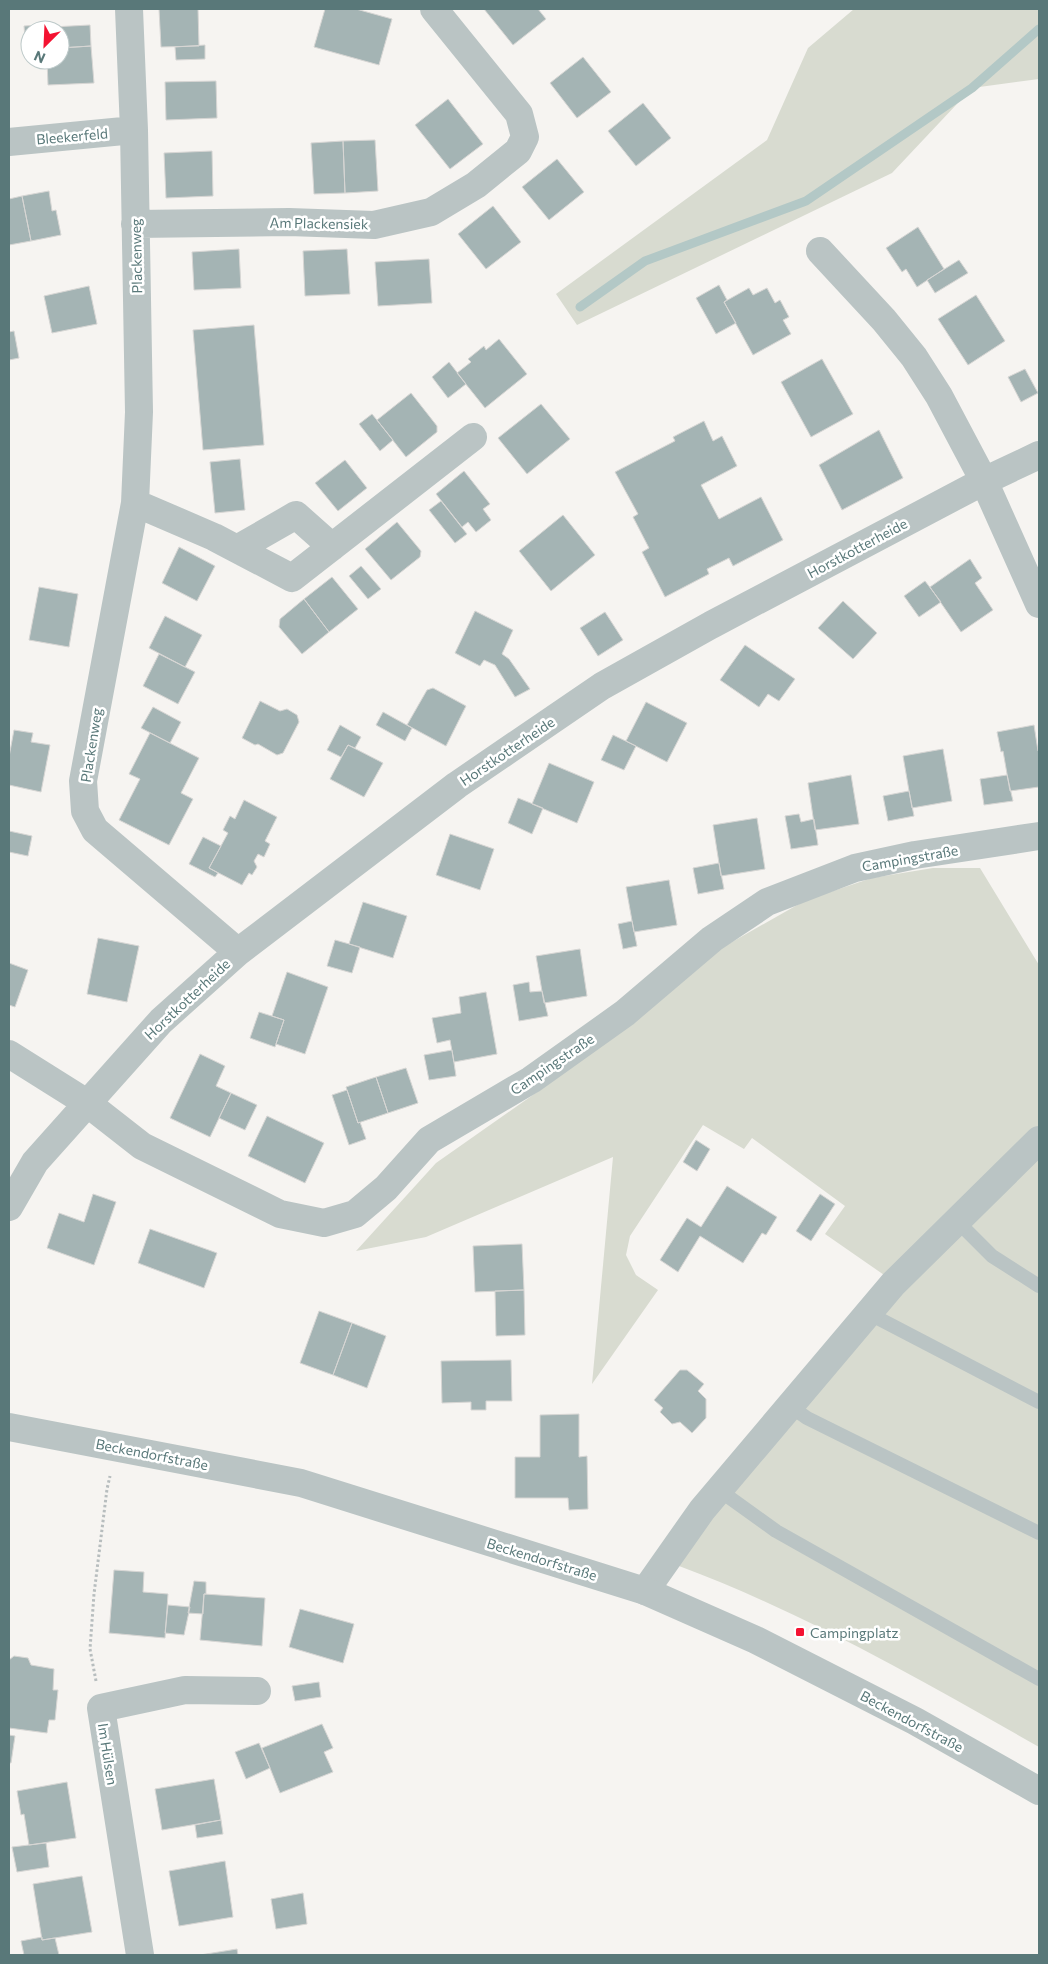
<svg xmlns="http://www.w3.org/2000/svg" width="1048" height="1964" font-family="Commissioner,sans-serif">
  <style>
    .green { fill: #d8dbd0 }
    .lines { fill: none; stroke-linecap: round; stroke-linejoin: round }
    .stream { stroke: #b3c8c6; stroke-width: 9 }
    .building { fill: #a4b4b4; stroke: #d7d6d4 }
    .path { stroke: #b7bdbe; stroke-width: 3; stroke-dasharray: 2.5 2.5; stroke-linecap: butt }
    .service { stroke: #bac4c4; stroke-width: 14 }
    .minor { stroke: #bac4c4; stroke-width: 28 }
    .tertiary { stroke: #bac4c4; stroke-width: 28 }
    .poi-dot { fill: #f41231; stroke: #fff; stroke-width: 2 }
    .labels { text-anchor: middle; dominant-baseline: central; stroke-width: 5; stroke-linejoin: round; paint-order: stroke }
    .street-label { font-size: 14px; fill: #597879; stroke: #fff }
    .poi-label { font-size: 14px; fill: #597879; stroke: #fff; text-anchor: start }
  </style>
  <rect width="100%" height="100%" fill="#f6f4f1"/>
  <path class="green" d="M854,9H1039V79L972,88L892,173L577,325L556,294L767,140L808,48Z
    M933,868H980L1039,965V1127L887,1277L825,1234L845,1206L752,1138L744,1149L703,1125L630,1236L626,1255L636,1275L658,1290L592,1384L613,1157L426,1237L356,1251L436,1163L540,1090L718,950L806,900L872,878Z
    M1039,1150V1747C923,1681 805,1613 679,1566L699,1525L897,1287Z"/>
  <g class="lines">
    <path class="stream" d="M580,307L645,261L806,201L972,88L1039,29"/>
  </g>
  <path class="building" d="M159,9H198L199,46L161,47Z
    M325,9H356L392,19L379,65L314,47Z
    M484,9H538L546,19L513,45Z
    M39,25V30H30V50H26L24,26Z
    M90,25L91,46L60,48V30H52V27Z
    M205,45V59L176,60L175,47Z
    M91,46L94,83L48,85L47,60H60V48Z
    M583,57L611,92L577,118L550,83Z
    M216,81L217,118L166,120L165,82Z
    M448,99L483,144L450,169L415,125Z
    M643,103L671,138L636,166L608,131Z
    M375,140L378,191L345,193L343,141Z
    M343,141L345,193L314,194L311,143Z
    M212,151L213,196L166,198L164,153Z
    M557,159L584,192L549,220L522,187Z
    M49,191L52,211L56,210L61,235L31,241L22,196Z
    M22,196L31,241L9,245V199Z
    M493,206L521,242L486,269L458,234Z
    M918,227L944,269L917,287L906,269L902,272L886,248Z
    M239,249L241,288L194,290L192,252Z
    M347,249L350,294L305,296L303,251Z
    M429,259L432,303L378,306L375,262Z
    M959,260L968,273L935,293L927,280Z
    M719,285L727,300L724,302L736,323L716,334L696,298Z
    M89,286L97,324L52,333L44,296Z
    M749,288L753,295L767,288L775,303L780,300L789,317L783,320L791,334L753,355L724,302Z
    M976,295L1005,341L968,365L938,319Z
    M254,325L264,445L203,450L193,330Z
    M14,331L19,358L9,360V332Z
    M499,339L527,374L485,408L457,373L471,362L468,359L484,346L486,350Z
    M822,359L853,414L811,437L781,382Z
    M449,362L466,384L448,398L432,377Z
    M1025,369L1038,393L1021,402L1008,377Z
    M411,393L437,426V432L406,457L377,420Z
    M541,404L570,439L527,474L498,438Z
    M372,414L393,440L380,451L359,424Z
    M704,421L713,441L722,436L737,466L701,485L719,519L761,497L783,540L733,566L729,558L707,569L709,574L665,597L642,552L649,548L633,517L638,514L615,472L675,441L673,437Z
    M879,430L903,478L842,510L819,465Z
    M240,459L245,510L215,513L210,462Z
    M345,460L367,488L338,511L315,483Z
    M464,471L490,504L483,509L491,520L476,532L468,522L462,527L436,494Z
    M441,501L467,534L455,543L429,510Z
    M563,515L595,555L551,591L519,551Z
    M397,522L421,551L420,557L391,580L365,549Z
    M179,547L215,566L197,601L162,583Z
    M970,559L982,578L975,583L993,610L961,632L930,587Z
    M361,566L381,589L368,599L349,576Z
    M332,577L358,609L329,632L304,599Z
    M925,581L941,602L919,617L904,596Z
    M39,587L78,594L69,647L29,640Z
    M304,599L329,632L302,654L279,627L280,619Z
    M843,601L877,633L853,659L818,628Z
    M475,611L513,630L502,654L509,659L530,689L515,697L495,665L484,660L480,666L455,653Z
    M605,612L623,640L598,656L580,628Z
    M165,616L202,635L185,667L149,648Z
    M745,645L795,679L779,701L768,694L759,707L720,680Z
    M159,654L195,672L178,704L143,686Z
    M433,688L466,706L446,746L407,725L427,690Z
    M260,701L280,711L287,709L297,715L299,722L283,753L277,755L258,744L255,745L242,738Z
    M646,702L687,723L667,762L626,741Z
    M153,707L181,722L170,743L141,728Z
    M383,712L412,728L405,741L376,725Z
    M340,725L361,737L355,748L348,745L341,757L327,750Z
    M1034,725L1038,751H1039V787L1010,791L1003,751L1001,752L997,732Z
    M14,730L33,733L31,742L50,745L41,792L9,785V757Z
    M150,733L199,758L181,793L193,799L169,845L119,820L140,779L129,774Z
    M613,735L636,746L624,770L601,760Z
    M348,745L383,763L364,797L330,779Z
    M943,749L952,801L912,808L903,756Z
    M549,763L594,782L577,823L532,804Z
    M851,775L859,824L815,830L808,783Z
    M1007,775L1013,801L984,805L980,779Z
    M909,791L914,816L888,821L883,796Z
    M518,798L543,808L532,834L508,823Z
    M244,800L277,817L265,841L270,844L264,857L258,854L254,861L257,867L252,875L249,873L242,885L209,868L228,833L223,830L230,816L235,819Z
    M799,814L801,822L814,819L818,845L791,849L785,816Z
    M757,818L765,869L721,876L713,825Z
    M9,831L32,836L28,856L9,852Z
    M450,834L494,849L480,890L436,875Z
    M203,837L221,846L209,868L218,873L215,877L189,864Z
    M719,863L724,889L698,894L693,868Z
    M669,880L677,925L634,932L626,887Z
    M363,902L407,916L393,958L349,944Z
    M632,921L637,946L623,949L618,924Z
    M98,938L139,946L127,1002L87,994Z
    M335,940L360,947L352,973L327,966Z
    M580,949L587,996L544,1003L536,956Z
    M9,963L28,970L15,1007L9,1005Z
    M287,972L328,987L305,1054L276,1044L284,1020L272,1016Z
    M529,982L530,992L542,991L548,1016L519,1021L513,985Z
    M486,992L497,1054L454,1062L450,1040L437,1043L432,1018L461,1013L459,997Z
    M259,1012L284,1020L275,1047L250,1038Z
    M452,1050L456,1076L429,1080L424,1055Z
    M200,1054L225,1066L216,1086L231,1093L210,1137L170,1118Z
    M406,1068L418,1103L388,1113L376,1077Z
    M376,1077L388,1113L358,1123L346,1087Z
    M347,1090L358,1123L360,1122L366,1139L349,1145L332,1095Z
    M231,1093L257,1105L245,1130L219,1118Z
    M267,1116L324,1143L305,1183L248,1156Z
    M696,1140L710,1149L697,1171L683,1162Z
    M727,1186L777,1217L766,1235L762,1233L743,1263L700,1236L678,1272L660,1260L687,1218L701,1227Z
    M93,1194L116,1202L94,1265L47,1248L59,1213L84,1222Z
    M820,1194L835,1204L811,1241L796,1231Z
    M150,1229L217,1253L204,1288L138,1263Z
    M522,1244L524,1290L475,1292L473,1246Z
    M524,1290L525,1335L496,1336L495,1291Z
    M319,1311L352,1323L333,1375L300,1363Z
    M352,1323L386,1336L367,1388L333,1375Z
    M511,1360L512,1401H486V1410H471V1402L442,1403L441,1361Z
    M680,1370H687L704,1384L698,1391L706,1399V1418L692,1433L680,1422L672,1424L660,1412L663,1408L654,1400Z
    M579,1414V1457L587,1456L588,1509L569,1510L568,1498H515V1457H540V1415Z
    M114,1570L144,1572L143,1592L168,1594L165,1638L109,1633Z
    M194,1581L206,1582V1594H204L203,1614L188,1613Z
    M204,1594L265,1598L262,1646L200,1640Z
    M168,1605L190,1607L184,1635L165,1633Z
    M300,1609L354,1624L343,1663L289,1647Z
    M14,1656L28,1658L31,1665L54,1669L53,1690H58L55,1720H49L47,1733L9,1728V1660Z
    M319,1682L321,1697L295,1701L292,1686Z
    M322,1724L333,1748L324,1752L333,1772L280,1793L262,1748Z
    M9,1735L15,1736L11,1763H9Z
    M259,1743L270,1768L246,1779L235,1752Z
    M214,1779L221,1820L162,1830L155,1789Z
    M67,1782L76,1838L29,1845L24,1814L21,1815L17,1791Z
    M221,1820L223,1834L197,1838L195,1825Z
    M46,1843L49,1867L17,1872L12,1847Z
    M225,1861L233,1917L179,1926L169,1871Z
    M82,1876L92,1932L42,1940L33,1884Z
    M303,1893L307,1924L276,1929L271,1899Z
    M42,1937V1940L55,1938L59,1955H24L21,1941Z
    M237,1949L238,1955H200Z"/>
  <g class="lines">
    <path class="path" d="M96,1681L90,1649L94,1594L107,1489L110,1476"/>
    <path class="service" d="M957,1221L992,1256L1039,1286
      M868,1313L1039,1402
      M790,1406L807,1418L1039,1533
      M719,1490L776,1531L1039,1679"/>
    <path class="minor" d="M129,9L134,130L139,412L135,503L83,781L85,811L95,830L238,952
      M9,142L134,130
      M135,224L289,222L374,225L431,212L476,185L518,151L525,137L519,114L434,9
      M820,251L884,320L914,357L939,396L984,481L1039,604
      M135,503L214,537L292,578L473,437
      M237,549L296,515L332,547
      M9,1054L87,1103L142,1146L280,1214L324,1223L355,1214L386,1188L429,1140L531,1080L625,1013L712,939L767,902L855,868L915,855L1039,836
      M9,1207L35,1162L161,1021L238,952L457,785L602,686L711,625L984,481L1039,455
      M645,1591L702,1510L893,1284L1039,1140
      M140,1955L101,1708L185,1690L257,1691"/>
    <path class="tertiary" d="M9,1427L301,1483L645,1591L756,1640L915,1721L1039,1791"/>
  </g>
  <rect class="poi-dot" x="795" y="1627" width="10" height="10" rx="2.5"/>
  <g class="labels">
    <g class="street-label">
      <text transform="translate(72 136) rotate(-5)">Bleekerfeld</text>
      <text transform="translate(319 223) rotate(1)">Am Plackensiek</text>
      <text transform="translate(136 256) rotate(-91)">Plackenweg</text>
      <text transform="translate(857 548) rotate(-28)">Horstkotterheide</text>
      <text transform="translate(91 745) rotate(-81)">Plackenweg</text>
      <text transform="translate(507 751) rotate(-34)">Horstkotterheide</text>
      <text transform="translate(910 858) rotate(-10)">Campingstraße</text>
      <text transform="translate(187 999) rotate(-43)">Horstkotterheide</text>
      <text transform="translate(552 1064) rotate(-34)">Campingstraße</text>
      <text transform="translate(152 1454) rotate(11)">Beckendorfstraße</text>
      <text transform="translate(542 1559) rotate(17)">Beckendorfstraße</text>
      <text transform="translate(912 1721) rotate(28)">Beckendorfstraße</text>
      <text transform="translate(108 1754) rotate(81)">Im Hülsen</text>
    </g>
    <g class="poi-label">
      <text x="810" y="1632">Campingplatz</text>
    </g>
  </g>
  <rect width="1048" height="1964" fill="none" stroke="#597879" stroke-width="20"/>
  <g transform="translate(45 45) rotate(204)"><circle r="24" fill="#ffffff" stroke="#bdc9c9"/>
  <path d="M0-4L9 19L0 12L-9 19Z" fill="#f41231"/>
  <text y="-8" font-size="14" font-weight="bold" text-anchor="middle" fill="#597879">N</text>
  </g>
</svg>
